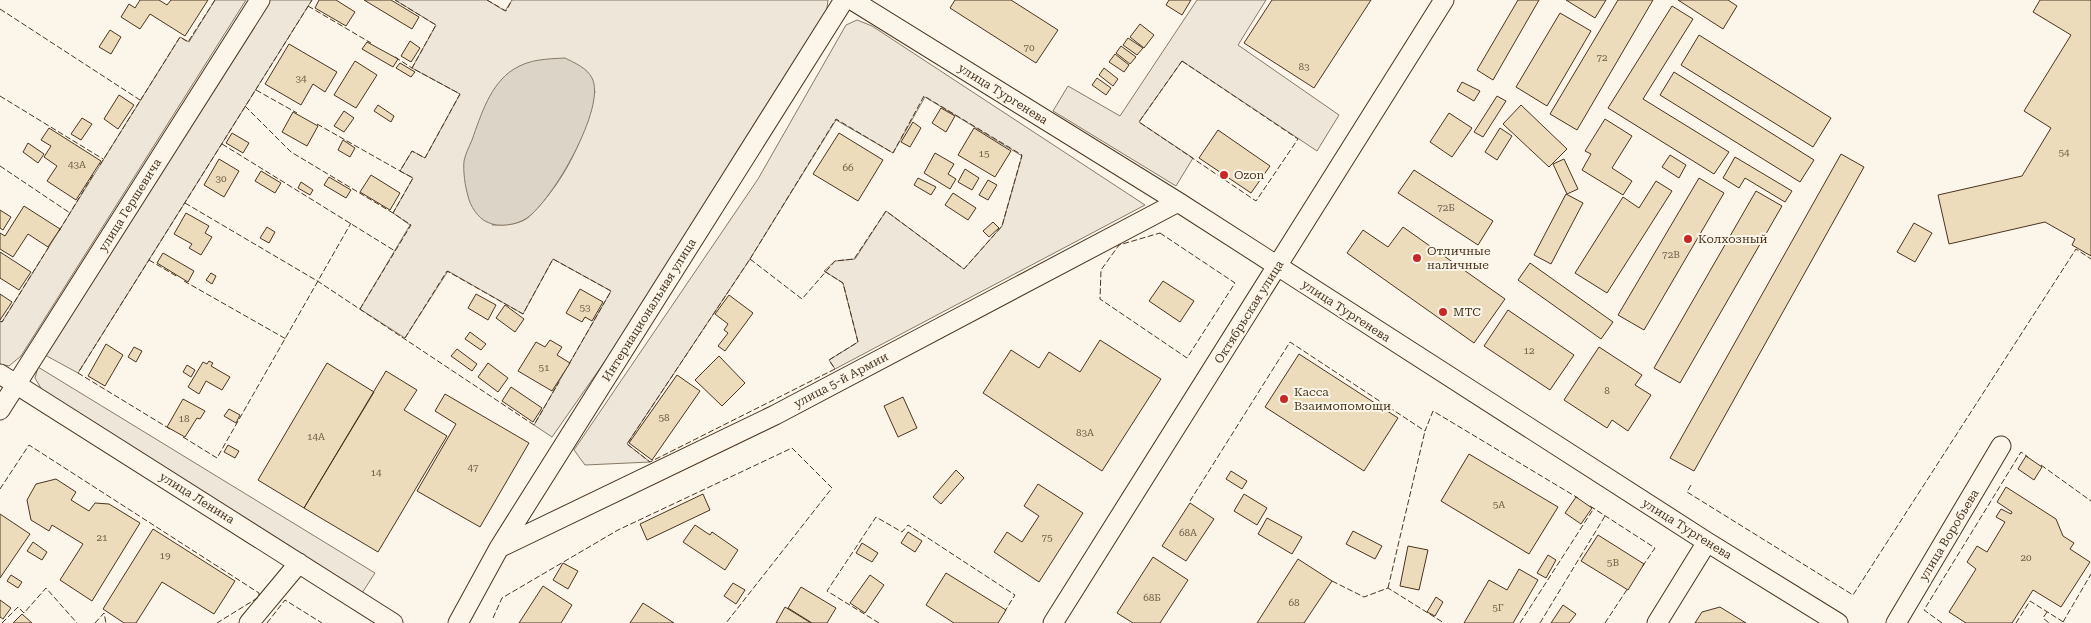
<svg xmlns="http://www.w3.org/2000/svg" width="2091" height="623" font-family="'Roboto Serif',serif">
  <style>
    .green { fill: #ede6d9; stroke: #887966; fill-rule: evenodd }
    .water { fill: #dcd4c6; stroke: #887966 }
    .building { fill: #ecdcbc; stroke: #4a3520 }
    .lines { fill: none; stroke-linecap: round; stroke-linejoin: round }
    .street-casing { stroke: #4a3520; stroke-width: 21 }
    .street { stroke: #fbf6e9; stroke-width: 19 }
    .fence { stroke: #4a3520; stroke-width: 1; stroke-dasharray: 6 2.5; stroke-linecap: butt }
    .poi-dot { fill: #c62828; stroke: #fbf6e9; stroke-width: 2 }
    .labels { text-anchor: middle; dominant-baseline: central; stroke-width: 4; stroke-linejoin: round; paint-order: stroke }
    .number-label { font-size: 10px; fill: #725f47 }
    .street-label { font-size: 12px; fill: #4a3520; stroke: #fbf6e9 }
    .poi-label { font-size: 12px; fill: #4a3520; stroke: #fbf6e9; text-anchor: start }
  </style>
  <rect width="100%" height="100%" fill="#fbf6e9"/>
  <path class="green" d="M215,0H246L21,356L9,366L0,364V321L2,322L180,37L189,42Z
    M265,0H312L78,373L45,355Z
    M395,0H487L505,11L512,0H828L826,15L698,228L552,437L534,425L611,291L553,259L523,314L448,271L405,338L360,309L410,225L393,213L413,178L400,171L412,151L425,158L460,94L412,68L436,25ZM595,91C586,133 569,173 540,205C536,209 531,216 526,219C516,225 504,225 492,225Z
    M1197,0H1266L1238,45L1339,115L1317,151L1182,61L1139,122L1193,158L1176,186L1053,111L1068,86L1120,116Z
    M857,20L872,26L1145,205L835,369L829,360L858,342L843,283L824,271L835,261L855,259L886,211L964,269L1002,226L1022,156L925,97L893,153L836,120L750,259L627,444L650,462L585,465L574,450L758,179L846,25Z
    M38,367L375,573L362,593L45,395L35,378Z"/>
  <path class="water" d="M565,58C575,63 587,68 592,78C607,107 552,201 527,218C517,225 498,228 487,222C478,218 470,206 468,196C465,186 463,171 464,161C465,155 469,147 472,140C481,115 490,84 514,69C530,59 547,59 565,58Z"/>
  <path class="building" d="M140,0H159L167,5L171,0H208L185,36L150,14L140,29L121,17L129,4L135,8Z
    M319,0H336L355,12L346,26L315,8Z
    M364,0H391L419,17L412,29Z
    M955,0H1011L1058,30L1036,63L950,8Z
    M1169,0H1191L1182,15L1166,5Z
    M1272,0H1371L1314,88L1244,43Z
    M1518,0H1539L1493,80L1477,70Z
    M1566,0H1606L1595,18Z
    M1618,0H1653L1577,130L1550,114Z
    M1678,0H1728L1737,6L1723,29Z
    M2040,0H2091V256L2072,245L2075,239L2045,222L1949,244L1938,195L2022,176L2051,128L2024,111L2071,35L2033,12Z
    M1672,6L1693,19L1643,99L1729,152L1714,174L1608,108Z
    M1560,13L1591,31L1547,106L1516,87Z
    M1140,24L1154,35L1144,48L1130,37Z
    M110,30L121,37L111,54L99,47Z
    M1699,35L1831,118L1813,147L1681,65Z
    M1128,38L1143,48L1137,55L1123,45Z
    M410,41L420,48L411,62L401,56Z
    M367,42L398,59L393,67L362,49Z
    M289,44L337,72L325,92L313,84L301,105L265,84Z
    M1121,46L1136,57L1130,64L1116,53Z
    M1115,54L1129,65L1124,72L1109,62Z
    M355,61L377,75L356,108L334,95Z
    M400,63L415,72L411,77L396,68Z
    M1104,68L1118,79L1113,86L1099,75Z
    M1674,72L1814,160L1800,182L1660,95Z
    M1097,78L1111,88L1106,95L1092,85Z
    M1462,82L1480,91L1474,101L1457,91Z
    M119,95L134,105L118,129L104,119Z
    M1497,96L1506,101L1483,137L1474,132Z
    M378,105L394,116L391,122L374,111Z
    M1521,105L1567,149L1549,167L1503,124Z
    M941,108L955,116L946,132L932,123Z
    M344,111L354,118L344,132L334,126Z
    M293,112L318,126L307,146L282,132Z
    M1449,113L1472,128L1452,157L1430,142Z
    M82,118L92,124L81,140L71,134Z
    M1605,119L1632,136L1612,168L1632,181L1623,195L1582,170L1591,154L1585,151Z
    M913,122L921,128L910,147L901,142Z
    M49,128L101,161L76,200L47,181L57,166L44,157L51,146L41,140Z
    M974,128L1011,151L995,177L958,155Z
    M1500,128L1512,136L1497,160L1485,152Z
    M1218,130L1270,166L1251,193L1199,158Z
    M232,133L249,143L243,153L226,143Z
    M839,133L883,160L858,201L813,174Z
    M343,140L355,148L350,157L338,150Z
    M28,143L44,154L38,163L23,152Z
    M935,153L954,164L948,174L956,179L950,189L924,173Z
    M1841,154L1864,167L1694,471L1670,458Z
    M1670,155L1686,165L1679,178L1662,167Z
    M1735,157L1792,191L1785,202L1745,178L1739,188L1723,178Z
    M219,159L239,171L224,197L204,185Z
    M1564,159L1578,189L1567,194L1553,164Z
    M965,169L979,178L972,190L958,182Z
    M1414,170L1493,221L1478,245L1398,193Z
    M261,171L281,183L275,193L255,181Z
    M371,175L400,193L390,210L360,192Z
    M329,177L351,190L346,198L324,185Z
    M918,178L936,187L931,195L914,185Z
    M1699,178L1724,193L1644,330L1618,315Z
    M988,180L997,185L988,200L979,195Z
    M1656,181L1672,191L1607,293L1575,273L1623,197L1639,208Z
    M301,182L313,190L310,195L298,188Z
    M1756,191L1782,206L1680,383L1654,368Z
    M953,193L976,208L968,220L945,205Z
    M1566,194L1583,203L1551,264L1534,255Z
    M24,206L60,229L48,247L28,234L13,257L0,249V233L5,236Z
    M0,210L11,217L3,230L0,228Z
    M186,213L209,226L205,233L212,237L201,255L189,248L192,244L174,234Z
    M993,222L999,228L989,237L983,231Z
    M1914,223L1932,233L1915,262L1897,252Z
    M267,227L275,232L269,243L260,238Z
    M1403,227L1505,299L1474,343L1347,253L1363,230L1388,247Z
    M0,252L31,272L19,290L0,278Z
    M163,253L194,271L188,282L157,263Z
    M1530,263L1613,322L1601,339L1518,280Z
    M211,273L216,276L212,284L206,280Z
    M1163,281L1194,301L1180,322L1149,301Z
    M580,289L603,302L592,321L585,317L582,322L566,313Z
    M0,294L12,302L0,320Z
    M476,294L496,305L488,320L468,308Z
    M729,295L753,313L725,351L718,346L728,333L724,330L728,324L715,314Z
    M505,305L524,319L515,332L496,318Z
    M1508,310L1574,355L1550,390L1484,346Z
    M470,332L486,344L481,350L465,339Z
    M550,340L562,347L557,355L570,363L552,391L518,371L536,342L545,347Z
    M1100,340L1161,379L1102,471L983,393L1011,350L1039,368L1049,352L1080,372Z
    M106,344L123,355L105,386L88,376Z
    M134,347L142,351L136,362L128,357Z
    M1599,347L1642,375L1635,385L1651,395L1628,431L1612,420L1607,428L1564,400Z
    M457,349L477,364L472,371L451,356Z
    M1299,354L1398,418L1364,471L1265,407Z
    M719,356L745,383L722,406L695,380Z
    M209,361L213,363L211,366L230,377L222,390L206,381L199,394L188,387L203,362L207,364Z
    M327,363L374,392L304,508L258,480Z
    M488,363L508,378L498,392L478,377Z
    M187,365L195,370L191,377L183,372Z
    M386,371L417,390L404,410L447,436L378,552L304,508Z
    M677,375L700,391L652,460L629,443Z
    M511,387L542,408L533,422L502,401Z
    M445,394L529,443L480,527L417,491L456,424L435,411Z
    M903,397L917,428L898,437L884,406Z
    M183,399L205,411L200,419L197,418L185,437L167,427Z
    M229,409L240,415L236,423L224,416Z
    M228,445L239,451L235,458L224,452Z
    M1469,454L1558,507L1529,554L1441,501Z
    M2026,456L2042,467L2034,480L2018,469Z
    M956,470L964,478L941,504L933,497Z
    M1231,471L1247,481L1242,489L1226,479Z
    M56,479L76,492L71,500L89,511L95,503L109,504L140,523L92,601L60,580L83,544L52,525L49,531L31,520L27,500L36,484Z
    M1038,484L1083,513L1039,582L994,552L1007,532L1022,542L1039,516L1024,506Z
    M2006,487L2056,519L2063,536L2074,543L2070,549L2090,562L2061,607L2033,590L2012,623H1966L1949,612L1976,569L1967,562L1977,546L1987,552L2005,522L1996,517L2001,509L2011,514L2012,512L1997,502Z
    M703,494L710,510L647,540L640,524Z
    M1244,494L1267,508L1257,525L1234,511Z
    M1576,497L1592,508L1581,524L1565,513Z
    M1190,503L1214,519L1186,561L1162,546Z
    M0,514L30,534L0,578Z
    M1267,518L1302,537L1292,554L1258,534Z
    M695,525L710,535L712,532L738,550L725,570L683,542Z
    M153,529L235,581L214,614L162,582L136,623H124L103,609Z
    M1353,531L1382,546L1375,559L1346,544Z
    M908,532L922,541L915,552L901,543Z
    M1598,535L1644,564L1628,590L1581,561Z
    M33,542L47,552L42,560L27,551Z
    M862,543L878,553L872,562L856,553Z
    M1408,546L1428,550L1419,590L1400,586Z
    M1548,555L1556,560L1546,578L1537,573Z
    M1153,557L1188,580L1160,623H1133L1117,613Z
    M1298,559L1332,581L1304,623H1257Z
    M563,563L578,571L568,589L553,580Z
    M1519,569L1538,580L1513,623H1464L1489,580L1507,590Z
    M946,573L1006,610L998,623H954L926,605Z
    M11,575L22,582L18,588L7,581Z
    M870,575L884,585L865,613L850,603Z
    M733,583L745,590L736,604L724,596Z
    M543,586L572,605L561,623H519Z
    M801,587L836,608L827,623H812L788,608Z
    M1436,597L1443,602L1435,616L1427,612Z
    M0,600L11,608L3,619L0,617Z
    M643,603L674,623H630Z
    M1563,605L1576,614L1569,623H1551Z
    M785,607L811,623H776Z
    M1720,607L1746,623H1695L1702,612Z
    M22,614L32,623H13Z"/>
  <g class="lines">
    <g class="street-casing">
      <path id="street" d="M852,0L1178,202L1707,542L1838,623
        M0,374L393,623
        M0,410L260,0
        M499,548L775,415L1178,202
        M249,623L299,563
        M458,623L499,548L844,0
        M1053,623L1444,0
        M1657,623L1707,542
        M1896,623L2001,446"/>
    </g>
    <use href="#street" class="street"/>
    <path class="fence" d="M487,0L506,11L512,0
      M308,6L371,43
      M0,9L140,100
      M395,57L412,68
      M1182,61L1298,139L1256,201L1139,122Z
      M256,90L297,113
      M0,96L103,159
      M245,106L291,152L393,213
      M317,124L400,171
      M222,144L395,251
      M100,165L180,37L188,42L215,0
      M0,166L70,213
      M185,203L319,282L534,425L559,382
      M59,231L93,175
      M1160,233L1235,283L1187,358L1100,299L1101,270L1119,245Z
      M750,259L802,299L835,261L854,259L886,211L964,269L1002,226L1022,155L924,96L893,153L836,119L750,259L627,444L650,462L835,369L829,360L858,342L843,283L824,271
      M149,260L178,277
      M184,281L286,339
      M360,309L411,225L393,213L413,178L400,171L412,151L425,158L460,94L412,68L436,25L395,0
      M0,321L2,322L50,245
      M405,338L447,271L523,314L553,259L611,291L569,364
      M170,429L78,373L312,0
      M183,437L217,458L351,223
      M2041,465L2091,501
      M1691,485L1687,492L1853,595L2076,249L2091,259
      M0,489L29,445L259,593V597L217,623
      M1190,501L1290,342L1425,431L1433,411L1578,498
      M1590,506L1655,548L1642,567
      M1332,581L1364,597L1388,588L1444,623
      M1388,588L1425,431
      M2047,612L2043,618L2049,623
      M493,618L502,598L618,530L792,448L832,488L726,623
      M2063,622L2091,574
      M2,623L18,607L24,613L46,588L77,623
      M95,623L104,613L106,623
      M267,623L285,600L322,623
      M879,623L827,591L876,517L902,532L908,525L1015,595L1005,611
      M1520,623L1594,508
      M1540,623L1605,516
      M1605,623L1628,588
      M1942,623L1924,610L2021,452L2028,457
      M2016,623L2030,601L2065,623"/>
  </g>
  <g class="poi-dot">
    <circle cx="1224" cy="175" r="5"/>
    <circle cx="1688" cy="239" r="5"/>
    <circle cx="1417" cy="258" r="5"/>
    <circle cx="1443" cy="312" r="5"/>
    <circle cx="1284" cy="399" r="5"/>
  </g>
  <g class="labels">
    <g class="number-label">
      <text x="1029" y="47">70</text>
      <text x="1602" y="57">72</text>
      <text x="1304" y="66">83</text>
      <text x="301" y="78">34</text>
      <text x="2064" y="152">54</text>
      <text x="984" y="153">15</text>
      <text x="77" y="164">43А</text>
      <text x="848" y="167">66</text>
      <text x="221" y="178">30</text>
      <text x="1446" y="207">72Б</text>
      <text x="1671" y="254">72В</text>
      <text x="585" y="307">53</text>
      <text x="1529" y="350">12</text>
      <text x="544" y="367">51</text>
      <text x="1607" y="390">8</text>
      <text x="664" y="417">58</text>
      <text x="184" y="418">18</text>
      <text x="1085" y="432">83А</text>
      <text x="316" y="436">14А</text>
      <text x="473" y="467">47</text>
      <text x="376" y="472">14</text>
      <text x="1499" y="504">5А</text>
      <text x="1188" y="532">68А</text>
      <text x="102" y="537">21</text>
      <text x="1047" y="537">75</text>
      <text x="165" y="555">19</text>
      <text x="2026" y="557">20</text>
      <text x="1613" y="562">5В</text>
      <text x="1152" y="597">68Б</text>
      <text x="1294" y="602">68</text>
      <text x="1498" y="607">5Г</text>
    </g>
    <g class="street-label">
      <text transform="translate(1003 94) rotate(32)">улица Тургенева</text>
      <text transform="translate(130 205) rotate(-58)">улица Гершевича</text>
      <text transform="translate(649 310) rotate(-58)">Интернациональная улица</text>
      <text transform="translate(1346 311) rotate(33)">улица Тургенева</text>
      <text transform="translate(1249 312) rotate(-58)">Октябрьская улица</text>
      <text transform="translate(841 380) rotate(-28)">улица 5-й Армии</text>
      <text transform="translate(197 498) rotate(32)">улица Ленина</text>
      <text transform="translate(1687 529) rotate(32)">улица Тургенева</text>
      <text transform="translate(1949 535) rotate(-59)">улица Воробьева</text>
    </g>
    <g class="poi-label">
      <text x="1234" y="175">Ozon</text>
      <text x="1698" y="239">Колхозный</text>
      <text x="1427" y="251">Отличные<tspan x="1427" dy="14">наличные</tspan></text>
      <text x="1453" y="312">МТС</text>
      <text x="1294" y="392">Касса<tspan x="1294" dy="14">Взаимопомощи</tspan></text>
    </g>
  </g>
</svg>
